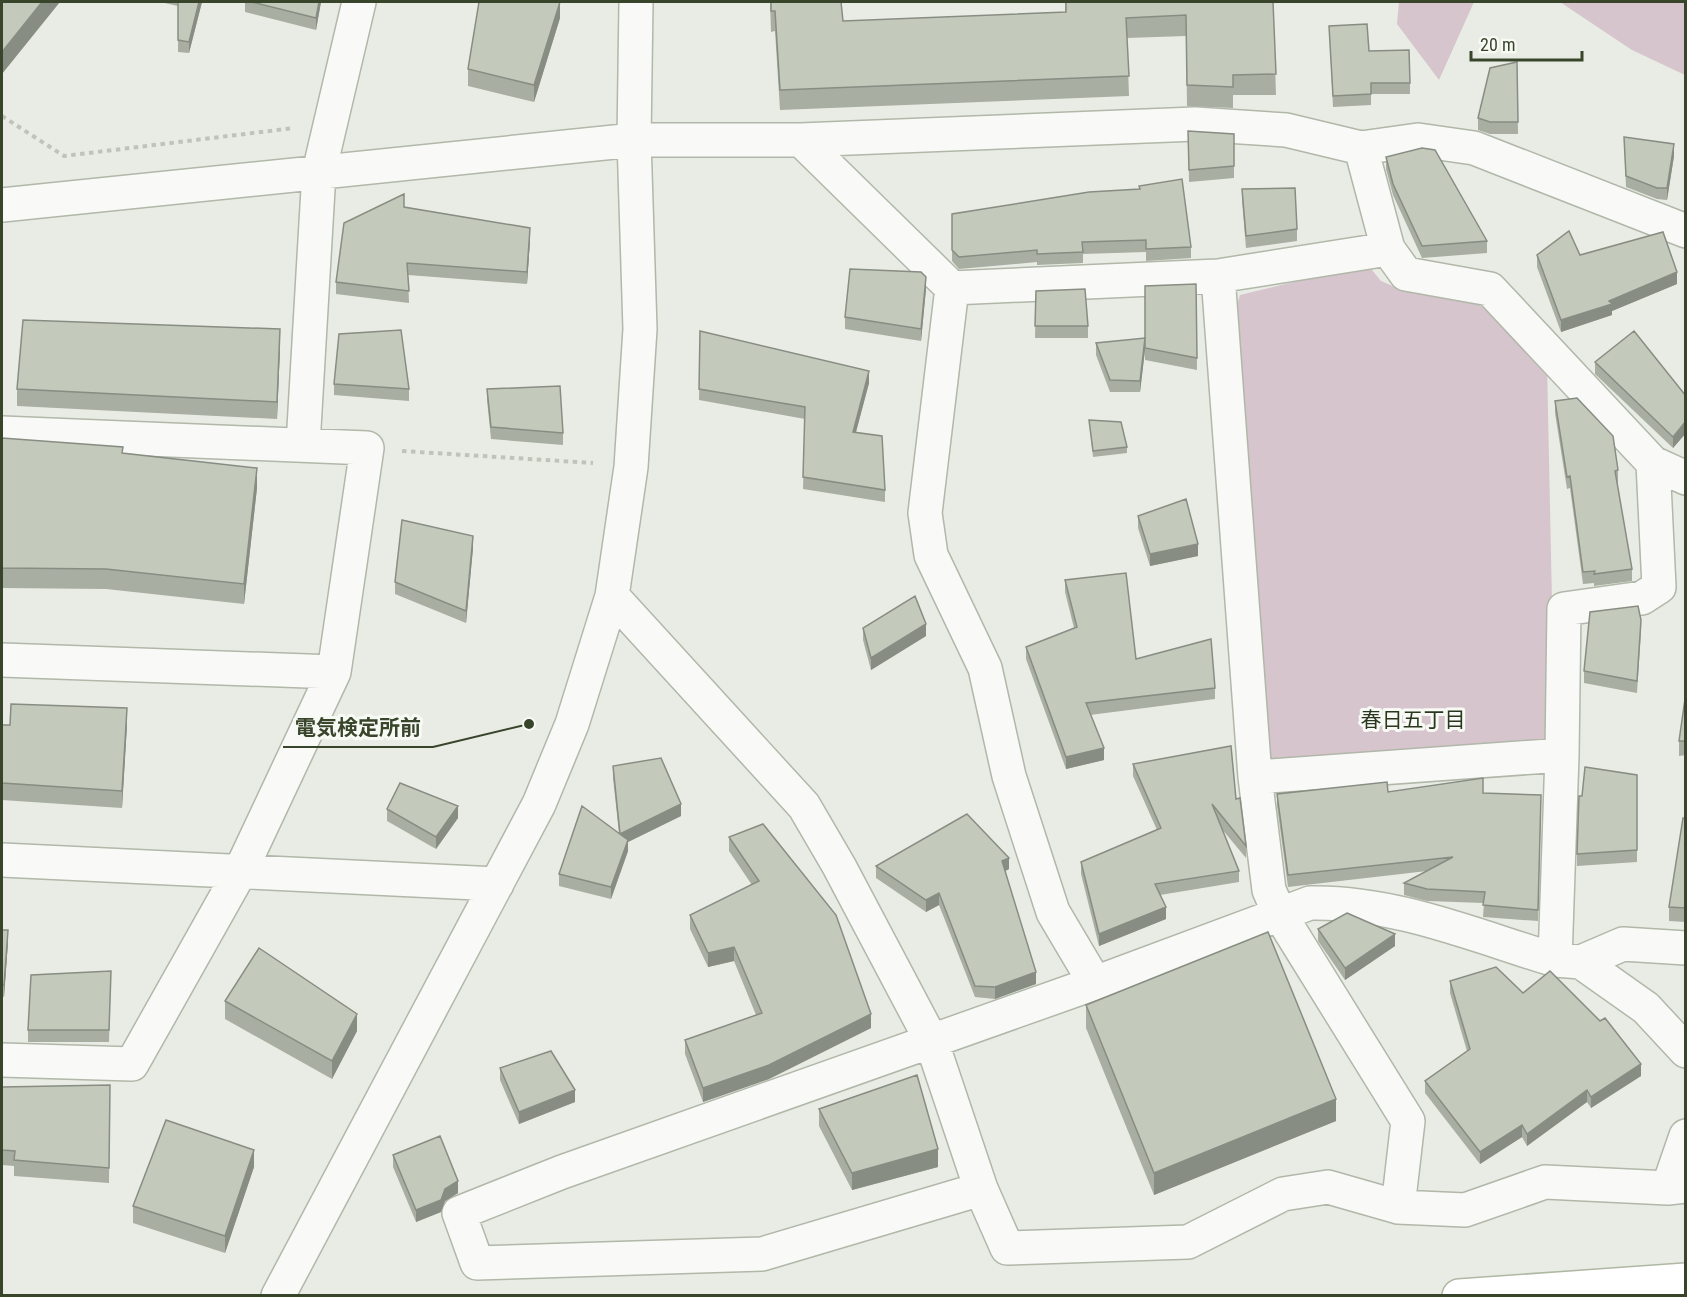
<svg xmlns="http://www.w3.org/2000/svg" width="1687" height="1297" font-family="'Roboto Condensed','Noto Sans JP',sans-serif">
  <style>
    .green { fill: #d6c5cc }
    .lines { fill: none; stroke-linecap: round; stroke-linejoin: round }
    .minor-casing { stroke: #b1b7a9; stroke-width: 36 }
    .major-casing { stroke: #afb8a3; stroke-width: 36 }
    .path { stroke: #bfc4ba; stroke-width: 4; stroke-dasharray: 4.5 4.5; stroke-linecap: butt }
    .minor { stroke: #f9faf7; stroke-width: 33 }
    .major { stroke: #fff; stroke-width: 33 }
    .wall { fill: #a8aea1 }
    .shaded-wall { fill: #888d83 }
    .building { fill: #c3cabb; stroke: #888d83; stroke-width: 1.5 }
    .labels { text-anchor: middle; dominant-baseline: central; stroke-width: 6; stroke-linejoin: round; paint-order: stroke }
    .neighbourhood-label { font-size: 21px; fill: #2a361d; stroke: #f7f9f4 }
    .leader { fill: none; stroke: #39452b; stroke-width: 2 }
    .callout-dot { fill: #39452b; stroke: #f7f9f4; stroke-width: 2 }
    .callout-label { font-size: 21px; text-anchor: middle; font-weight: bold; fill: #39452b; stroke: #f7f9f4; stroke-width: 6; stroke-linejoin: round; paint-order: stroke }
  </style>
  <rect width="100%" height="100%" fill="#e9ece4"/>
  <path class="green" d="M1399,2H1474L1439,80L1397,24Z
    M1560,2H1685V75L1632,50Z
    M1367,264L1381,281L1402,290L1472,298L1547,364L1552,602L1550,734L1538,746L1282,765L1269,757L1233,317L1240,295Z"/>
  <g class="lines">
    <g class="minor-casing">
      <path id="minor" d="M801,140L952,288L1218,276L1388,249L1406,274L1490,289L1653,463L1659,587L1642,598L1564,609L1562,755
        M2,205L634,140H801L1195,124L1286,130L1361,148
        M1388,249L1361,148L1418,140L1474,148L1686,231
        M1218,276L1255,777L1269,890L1279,913L1408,1121L1398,1207
        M952,288L925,513L931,555L985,668L1009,776L1053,912L1095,983
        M2,433L367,448L334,672L240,872L132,1064L2,1060
        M303,445L319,172L359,2
        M1653,463L1686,478
        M612,596L804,806L839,866L931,1040L981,1189L1007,1248L1188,1242L1283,1194L1328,1187L1398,1207L1465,1210L1545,1182L1668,1188
        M2,660L334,672
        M1255,777L1562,755L1555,960
        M2,860L497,884
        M1581,962L1646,1008L1686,1051
        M1686,1136L1668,1188L1686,1186
        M981,1189L762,1254L477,1263L459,1213L562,1172L1095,983L1310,903C1393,901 1476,936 1555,960L1581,962L1623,944L1686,948
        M278,1296L539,804L572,724L612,596L631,467L640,329L634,140L636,2"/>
    </g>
    <g class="major-casing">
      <path id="major" d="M1459,1296L1686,1280"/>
    </g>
    <path class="path" d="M2,116L64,156L294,128
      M402,451L593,463"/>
    <use href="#minor" class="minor"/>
    <use href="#major" class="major"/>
  </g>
  <path class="wall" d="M160,2H202L189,53L178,52V6Z
    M245,2H321L316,30L245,12Z
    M770,2H841L843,21L1065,12V2H1273L1276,95H1233V108L1187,106L1186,36L1127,38L1129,96L780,110L775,31L771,32Z
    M560,18L534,102L468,86V69Z
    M1329,26L1369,51L1410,83V94H1371V105L1333,107Z
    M1517,62L1518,134H1490L1478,130V118Z
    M1188,131L1234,134V178L1189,182Z
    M1624,137L1674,156L1667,200L1657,199L1626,187Z
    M1386,157L1487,241V253L1422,258L1393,195L1386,169Z
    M1242,189L1297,229V241L1246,248L1242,200Z
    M404,207L530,240L527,284L408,275L409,303L336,294V282Z
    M952,214L1191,247V258L1146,261V252L1083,254V263L1037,265V262L959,269L952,261Z
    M1537,255H1580L1677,284L1612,311V315L1561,332L1537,267Z
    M1196,284L1197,370L1145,360V350L1140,392H1110L1096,355V343L1145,338Z
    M926,289L921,341L845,329V317Z
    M1036,291L1088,326V338H1035Z
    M700,331L869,383L856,432L885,490V502L803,489L805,419L699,400Z
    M280,347L277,419L17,406V389Z
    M1595,362L1686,396V433L1673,448L1595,374Z
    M334,384L409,389V401L334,395Z
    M487,389L563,433V445L491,439L487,400Z
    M1555,401L1618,470V482H1617L1632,569V581L1594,586V583L1583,584L1570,488L1567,489L1555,413Z
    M1089,420L1127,447V453L1093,457Z
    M2,438L123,453L257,488L244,604L106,589L2,588Z
    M1138,516L1198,556L1150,566L1138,528Z
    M473,548L466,623L395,594V582Z
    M1065,580L1136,659L1215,688V699L1090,715L1104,760L1066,769L1026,659V647L1074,628L1065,592Z
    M863,628L926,636L871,670L863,640Z
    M1641,632L1637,693L1584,683V671Z
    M1686,692V755L1679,756V741Z
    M2,725H127L122,808L2,800Z
    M1133,764L1236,799L1246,846V858L1221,828L1239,871V882L1160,895L1166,919L1099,946L1081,874V862L1157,830L1133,776Z
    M613,766L681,816L628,842V851L611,899L559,886V874L619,833L613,778Z
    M1637,775V862L1577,866V854L1582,796Z
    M1388,792L1483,793L1541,806L1538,921L1483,917L1484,903L1427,901L1404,895V883L1427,871L1288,887L1277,806V794Z
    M387,809L458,818L436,849L387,821Z
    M1686,818V922L1669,921V907Z
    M729,837L871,1028L769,1079L703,1102L685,1054V1040L756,1015L734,961L708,967L690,929V915L752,885L729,851Z
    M876,866L1009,869L1005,871L1036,984L995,999L975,997L939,905L926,912L876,878Z
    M1318,929L1395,946L1345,980L1318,941Z
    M2,930L8,942L4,997L2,996Z
    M111,971L109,1042H28V1030Z
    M1450,981L1523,993L1641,1076L1591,1108L1587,1102L1527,1146L1522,1137L1480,1164L1425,1093V1081L1467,1051L1450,993Z
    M225,1001L357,1031L332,1079L225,1019Z
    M1086,1005L1336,1121L1154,1195L1086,1028Z
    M500,1068L575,1102L519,1124L500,1080Z
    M110,1085L109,1183L14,1176V1166L2,1165V1087Z
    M819,1109L938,1167L852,1190L819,1126Z
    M393,1155L458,1193L445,1201L441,1212L416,1222L393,1167Z
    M254,1167L225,1253L133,1223V1206Z"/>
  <path class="shaded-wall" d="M42,2H60L2,74V52Z
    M199,2H202L189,53V42Z
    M319,2H321L316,30V18Z
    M560,2V18L534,102V85Z
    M1674,144V156L1667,200V188Z
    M530,228V240L527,284V272Z
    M1677,272V284L1612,311V315L1561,332V320Z
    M926,277V289L921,341V329Z
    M280,329V347L277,419V402Z
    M1145,338V350L1140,392V381Z
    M869,371V383L853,443V432Z
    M1686,421V433L1673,448V437Z
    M257,468V488L244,604V584Z
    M473,536V548L466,623V611Z
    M1198,544V556L1150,566V554Z
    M926,624V636L871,670V658Z
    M127,708V725L122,808V791Z
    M1104,748V760L1066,769V757Z
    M681,804V816L628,842V851L611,899V887L620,834Z
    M458,806V818L436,849V837Z
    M1009,858V869L1002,873V861Z
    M939,893V905L926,912V900Z
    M1166,907V919L1099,946V934Z
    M8,930V942L4,997V985Z
    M1395,934V946L1345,980V968Z
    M734,947V961L708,967V953Z
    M1036,972V984L995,999V987Z
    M357,1014V1031L332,1079V1061Z
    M871,1014V1028L769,1079L703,1102V1088Z
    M1641,1064V1076L1591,1108V1097Z
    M575,1090V1102L519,1124V1112Z
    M1587,1090V1102L1527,1146V1134Z
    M1336,1099V1121L1154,1195V1173Z
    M1522,1125V1137L1480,1164V1152Z
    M938,1149V1167L852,1190V1173Z
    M254,1150V1167L225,1253V1236Z
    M458,1181V1193L445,1201L441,1212L416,1222V1210L445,1189Z"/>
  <path class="building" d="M2,2H42L2,52Z
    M178,2H199L189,42L178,40Z
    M252,2H319L316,18Z
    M479,2H560L534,85L468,69Z
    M771,2H841L843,21L1066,12V2H1273L1276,74L1233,75V87L1187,85L1186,15L1126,18L1129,76L780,90L775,11H771Z
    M1367,24L1369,51L1409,50L1410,83H1371V94L1333,96L1329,26Z
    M1517,62L1518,122H1490L1478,118L1490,68Z
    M1188,131L1234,134V166L1189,170Z
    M1624,137L1674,144L1667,188H1657L1626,176Z
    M1422,148L1435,150L1487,241L1422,246L1393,184L1386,157Z
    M1182,179L1191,247L1146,249V240L1082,242L1083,252L1037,254V250L959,257L952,250V214L1089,192L1140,189L1139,186Z
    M1295,188L1297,229L1246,236L1242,189Z
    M404,194V207L530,228L527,272L407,263L409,291L336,282L344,223Z
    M1569,231L1580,255L1663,232L1677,272L1609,301L1612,304L1561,320L1537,255Z
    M850,269L921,272L926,277L921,329L845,317Z
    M1196,284L1197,358L1145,348V286Z
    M1085,289L1088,326H1035L1036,291Z
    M23,320L280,329L277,402L17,389Z
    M401,330L409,389L334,384L339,334Z
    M700,331L869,371L853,432L882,436L885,490L803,477L805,407L699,389Z
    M1634,331L1686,396V421L1673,437L1595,362Z
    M1145,338L1140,381L1110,380L1096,343Z
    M560,386L563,433L491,427L487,389Z
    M1577,398L1613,436L1618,470L1615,471L1632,569L1594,574L1595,571L1583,572L1570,476L1567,477L1555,401Z
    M1089,420L1121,422L1127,447L1093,451Z
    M2,438L123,447L122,453L257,468L244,584L106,569L2,568Z
    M1186,499L1198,544L1150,554L1138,516Z
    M402,520L473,536L466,611L395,582Z
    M1126,573L1136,659L1211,639L1215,688L1086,703L1104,748L1066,757L1026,647L1077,627L1065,580Z
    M915,596L926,624L871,658L863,628Z
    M1638,606L1641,620L1637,681L1584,671L1590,612Z
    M1686,692V741H1679Z
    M11,704L127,708L122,791L2,783V725H10Z
    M1231,746L1236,799L1240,798L1246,846L1212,804L1239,871L1155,884L1166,907L1099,934L1081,862L1161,828L1133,764Z
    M661,758L681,804L620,834L613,766Z
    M1585,767L1637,775V850L1577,854L1579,796H1582Z
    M1483,778V793L1541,795L1538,910L1483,905L1485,892L1427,889L1404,883L1453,857L1288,875L1277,794L1387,782L1388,792Z
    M400,783L458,806L436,837L387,809Z
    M582,806L628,840L611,887L559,874Z
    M967,814L1009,858L1002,861L1036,972L995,987L975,986L939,893L926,900L876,866Z
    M1683,818H1686V908L1669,907Z
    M763,824L836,915L871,1014L769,1065L703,1088L685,1040L762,1013L734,947L708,953L690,915L759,881L729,837Z
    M1347,913L1395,934L1345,968L1318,929Z
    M2,930H8L4,985H2Z
    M1268,932L1336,1099L1154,1173L1086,1005Z
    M259,948L357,1014L332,1061L225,1001Z
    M1496,967L1523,993L1550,971L1600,1021L1605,1018L1641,1064L1591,1097L1587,1090L1527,1134L1522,1125L1480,1152L1425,1081L1470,1049L1450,981Z
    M111,971L109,1030H28L31,975Z
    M551,1051L575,1090L519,1112L500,1068Z
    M917,1075L938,1149L852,1173L819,1109Z
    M110,1085L109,1168L14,1160L15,1151L2,1150V1087Z
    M166,1120L254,1150L225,1236L133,1206Z
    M440,1136L458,1181L445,1189L441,1200L416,1210L393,1155Z"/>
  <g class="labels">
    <g class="neighbourhood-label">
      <text x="1413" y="720">春日五丁目</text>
    </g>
  </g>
  <path class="leader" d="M529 724L433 747H283"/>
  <circle class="callout-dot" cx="529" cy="724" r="6"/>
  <g class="callout-label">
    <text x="358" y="735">電気検定所前</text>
  </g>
  <rect width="1687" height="1297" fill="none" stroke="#39452b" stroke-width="6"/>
  <path d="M1471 51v9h111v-9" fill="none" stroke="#39452b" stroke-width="3"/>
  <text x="1480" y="51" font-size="18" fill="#39452b" stroke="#f7f9f4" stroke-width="4.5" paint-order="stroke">20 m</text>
</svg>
